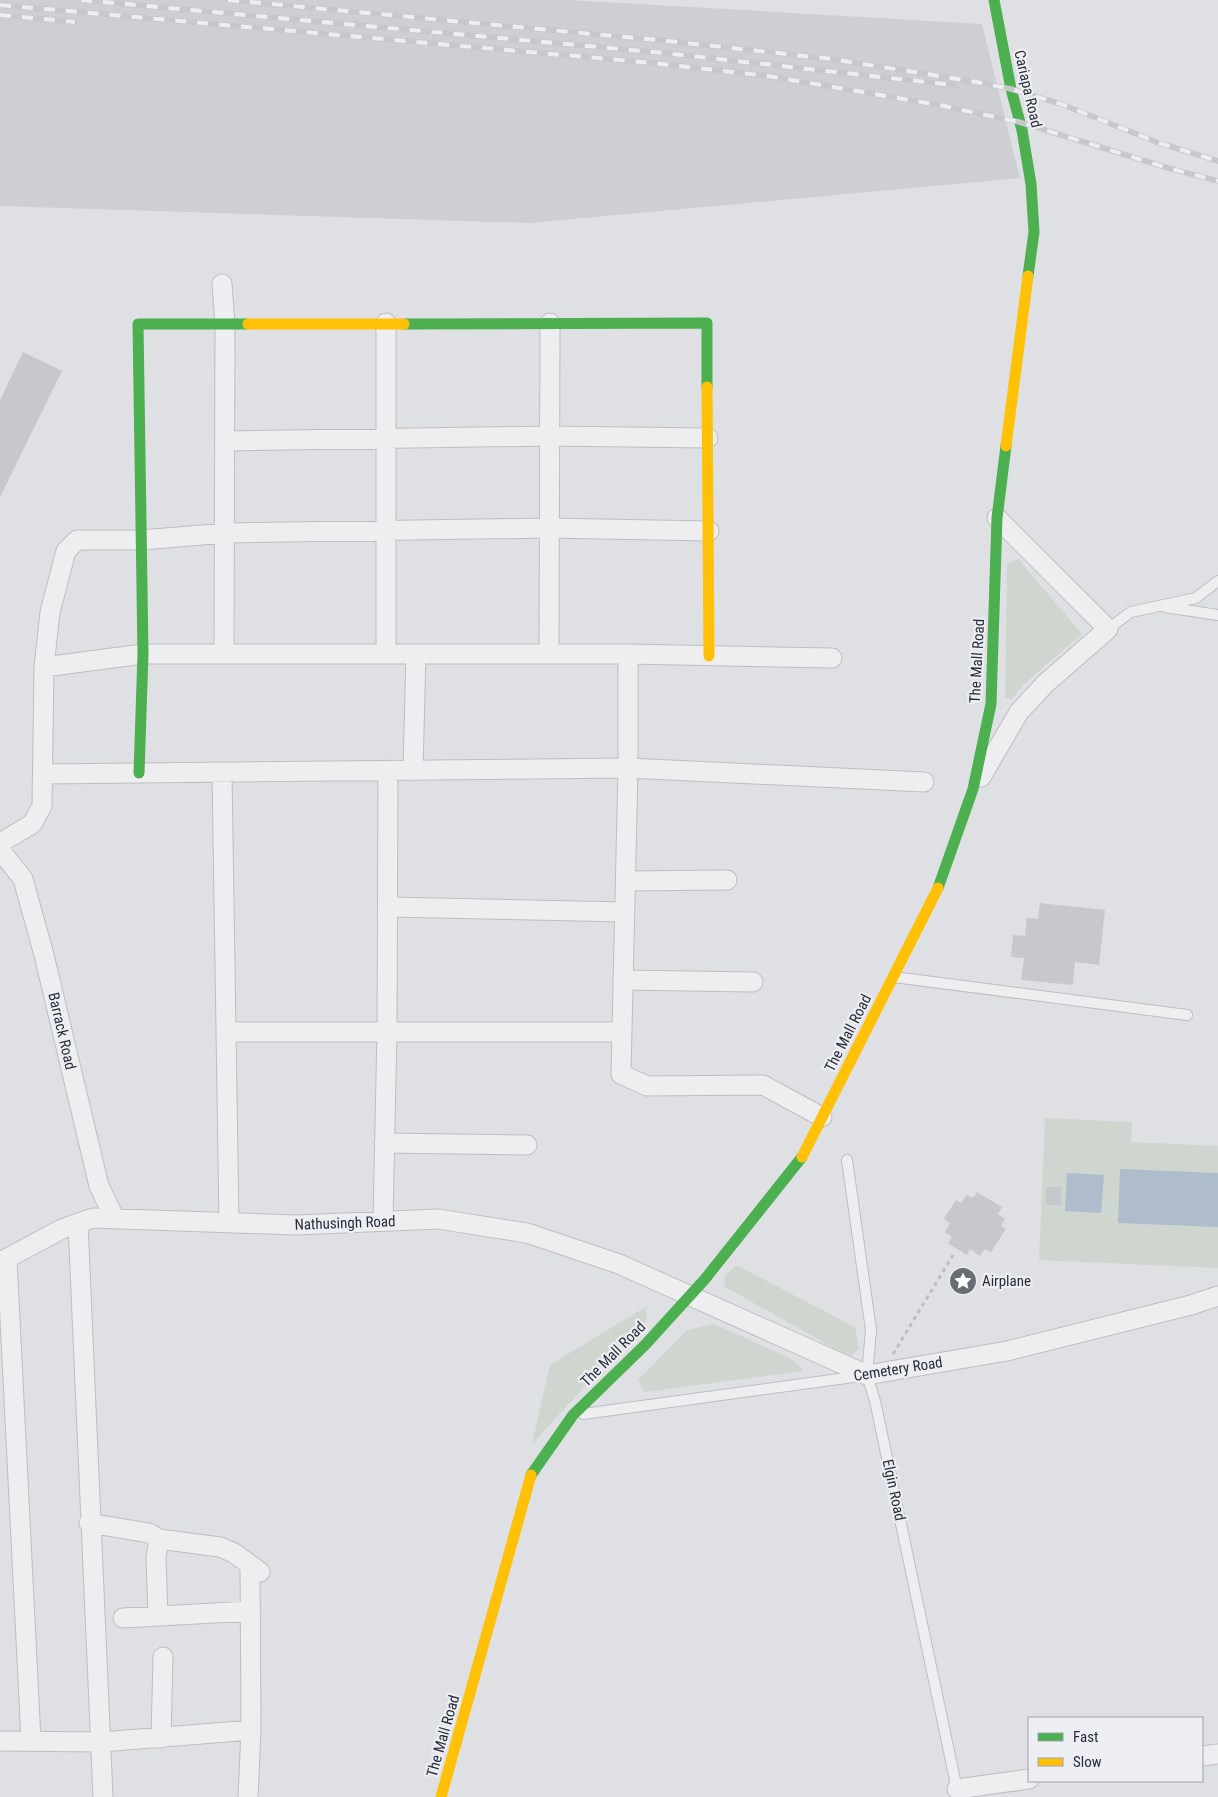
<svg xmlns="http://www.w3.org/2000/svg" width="1218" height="1797" font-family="'Roboto Condensed',sans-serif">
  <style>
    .built { fill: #cdcfd5 }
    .green { fill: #cfd6cf }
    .water { fill: #afbccb }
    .building { fill: #c7c8cb }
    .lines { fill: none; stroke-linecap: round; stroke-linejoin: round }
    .lane-casing { stroke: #bdbec1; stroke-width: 12 }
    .street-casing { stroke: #bdbec1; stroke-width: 21 }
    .path { stroke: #bdbec2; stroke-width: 3; stroke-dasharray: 4 4; stroke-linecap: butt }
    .lane { stroke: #eeeef0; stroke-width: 10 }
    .street { stroke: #eeeef0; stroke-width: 19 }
    .fast { stroke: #4caf50; stroke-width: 11 }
    .slow { stroke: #ffc107; stroke-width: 11 }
    .rail-casing { stroke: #c7c8ca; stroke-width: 5.5 }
    .rail { stroke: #eceef3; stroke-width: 4; stroke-dasharray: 11; stroke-linecap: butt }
    .labels { text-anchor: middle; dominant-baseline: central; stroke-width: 4.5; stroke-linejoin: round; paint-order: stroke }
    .street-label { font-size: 15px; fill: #282d39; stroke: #eceef3 }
    .poi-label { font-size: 15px; fill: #282d39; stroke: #eceef3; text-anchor: start }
  </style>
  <rect width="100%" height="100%" fill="#dfe0e3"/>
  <path class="built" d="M0,0H569L982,24L1020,178L529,223L0,206Z"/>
  <path class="green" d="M1018,559L1082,634L1023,685L1011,700L1005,697L1007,564Z
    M1045,1118L1132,1122L1131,1142L1218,1146V1268L1039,1260Z
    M736,1265L855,1327L859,1349L850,1357L725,1287L724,1277Z
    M647,1306L646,1320L532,1444L550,1365Z
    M714,1324L792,1359L804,1371L644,1392L638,1380L687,1330Z"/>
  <path class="water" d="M1120,1169L1218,1173V1227L1118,1223Z
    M1067,1173L1104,1175L1101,1213L1065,1211Z"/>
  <path class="building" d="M23,352L62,371L0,497V400Z
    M1040,903L1105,910L1099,965L1075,962L1073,985L1021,980L1024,958L1011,957L1013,935L1025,936L1027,918L1038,919Z
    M1046,1187H1061V1205H1046Z
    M977,1192L1002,1207L998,1214L1005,1219L1001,1226L1006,1229L991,1252L985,1249L980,1256L970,1249L967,1255L948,1243L952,1237L945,1232L950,1223L944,1219L956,1200L961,1203L967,1195L973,1198Z"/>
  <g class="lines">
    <g class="lane-casing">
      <path id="lane" d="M1165,607L1218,615
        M1108,629L1131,612L1196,598L1218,581
        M894,977L1187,1015
        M847,1160L871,1330L867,1375L875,1401L958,1794
        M583,1414L861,1376"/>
    </g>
    <g class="street-casing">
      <path id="street" d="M222,284L225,324L224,654
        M386,323V654
        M225,441L549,436L708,438
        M549,654L550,323
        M628,654V768L621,1074L647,1086L763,1085L822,1117
        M44,667L143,654H628L832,658
        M413,771L416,654
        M222,772L229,1223
        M44,774L628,768L924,782
        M981,777L1019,712L1046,683L1108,629L997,518
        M0,843L32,824L42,806L44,667L50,612L66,551L77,540H141L226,533L549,528L709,531
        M0,850L23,879L44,955L99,1186L114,1217
        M626,881L727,880
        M388,907L625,912
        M623,980L753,982
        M226,1032H622
        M384,1143L527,1145
        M383,1221L387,1030L388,771
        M78,1223L103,1797
        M7,1259L31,1740
        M0,1262L62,1229L93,1218L296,1225L438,1219L527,1233L619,1264L867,1375L1007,1351L1191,1305L1218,1296
        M89,1523L149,1533L159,1539L220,1547L234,1553L260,1572
        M158,1616L156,1557L159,1539
        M123,1618L250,1611
        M161,1738L163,1657
        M0,1741L102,1742L251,1730
        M1202,1756L1218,1754
        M957,1789L1029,1779
        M248,1797L251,1730L250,1565"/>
    </g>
    <path class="path" d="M893,1354L953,1255"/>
    <use href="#lane" class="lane"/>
    <use href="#street" class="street"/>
    <path class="fast" d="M994,0L1011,89L1022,130L1031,184L1034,232L1028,276
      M404,324L707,323V387
      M139,773L143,654L138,324H248
      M938,888L973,789L991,704L997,518L1006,446
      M531,1475L573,1415L645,1345L705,1279L802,1157"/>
    <path class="slow" d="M248,324H404
      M707,387L709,656
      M1006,446L1028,276
      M802,1157L938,888
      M441,1797L531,1475"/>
    <g class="rail-casing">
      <path id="rail" d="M81,0L664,53L953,85
        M228,0L668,41L832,59L976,82L1011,89L1061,104L1159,143L1218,161
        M0,5L653,63L768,76L939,105L1019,122L1168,168L1218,181
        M0,15L75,22"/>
    </g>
    <use href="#rail" class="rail"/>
  </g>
  <defs>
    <g id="sight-disc" transform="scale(1.4375)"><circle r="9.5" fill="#686c74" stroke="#eceef3"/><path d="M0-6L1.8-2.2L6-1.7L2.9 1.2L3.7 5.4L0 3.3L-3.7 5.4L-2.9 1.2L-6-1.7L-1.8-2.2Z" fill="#fff"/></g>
  </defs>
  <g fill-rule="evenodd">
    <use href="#sight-disc" x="963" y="1281"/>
  </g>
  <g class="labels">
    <g class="street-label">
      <text transform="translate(1028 89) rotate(77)">Cariapa Road</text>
      <text transform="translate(977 661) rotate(-87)">The Mall Road</text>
      <text transform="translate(62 1031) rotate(77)">Barrack Road</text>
      <text transform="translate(848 1033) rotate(-63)">The Mall Road</text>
      <text transform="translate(345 1223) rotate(-2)">Nathusingh Road</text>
      <text transform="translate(613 1354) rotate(-45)">The Mall Road</text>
      <text transform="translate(898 1369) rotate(-9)">Cemetery Road</text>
      <text transform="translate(894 1490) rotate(78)">Elgin Road</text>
      <text transform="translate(443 1736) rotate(-74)">The Mall Road</text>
    </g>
    <g class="poi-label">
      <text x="982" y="1281">Airplane</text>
    </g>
  </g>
  <rect x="1028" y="1717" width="175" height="65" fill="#eceef3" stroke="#9ea1a9"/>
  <rect x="1038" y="1733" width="25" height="8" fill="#4caf50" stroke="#9ea1a9"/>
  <text x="1073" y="1742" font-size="15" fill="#282d39">Fast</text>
  <rect x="1038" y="1758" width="25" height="8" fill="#ffc107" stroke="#9ea1a9"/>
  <text x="1073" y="1767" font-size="15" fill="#282d39">Slow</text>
</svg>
